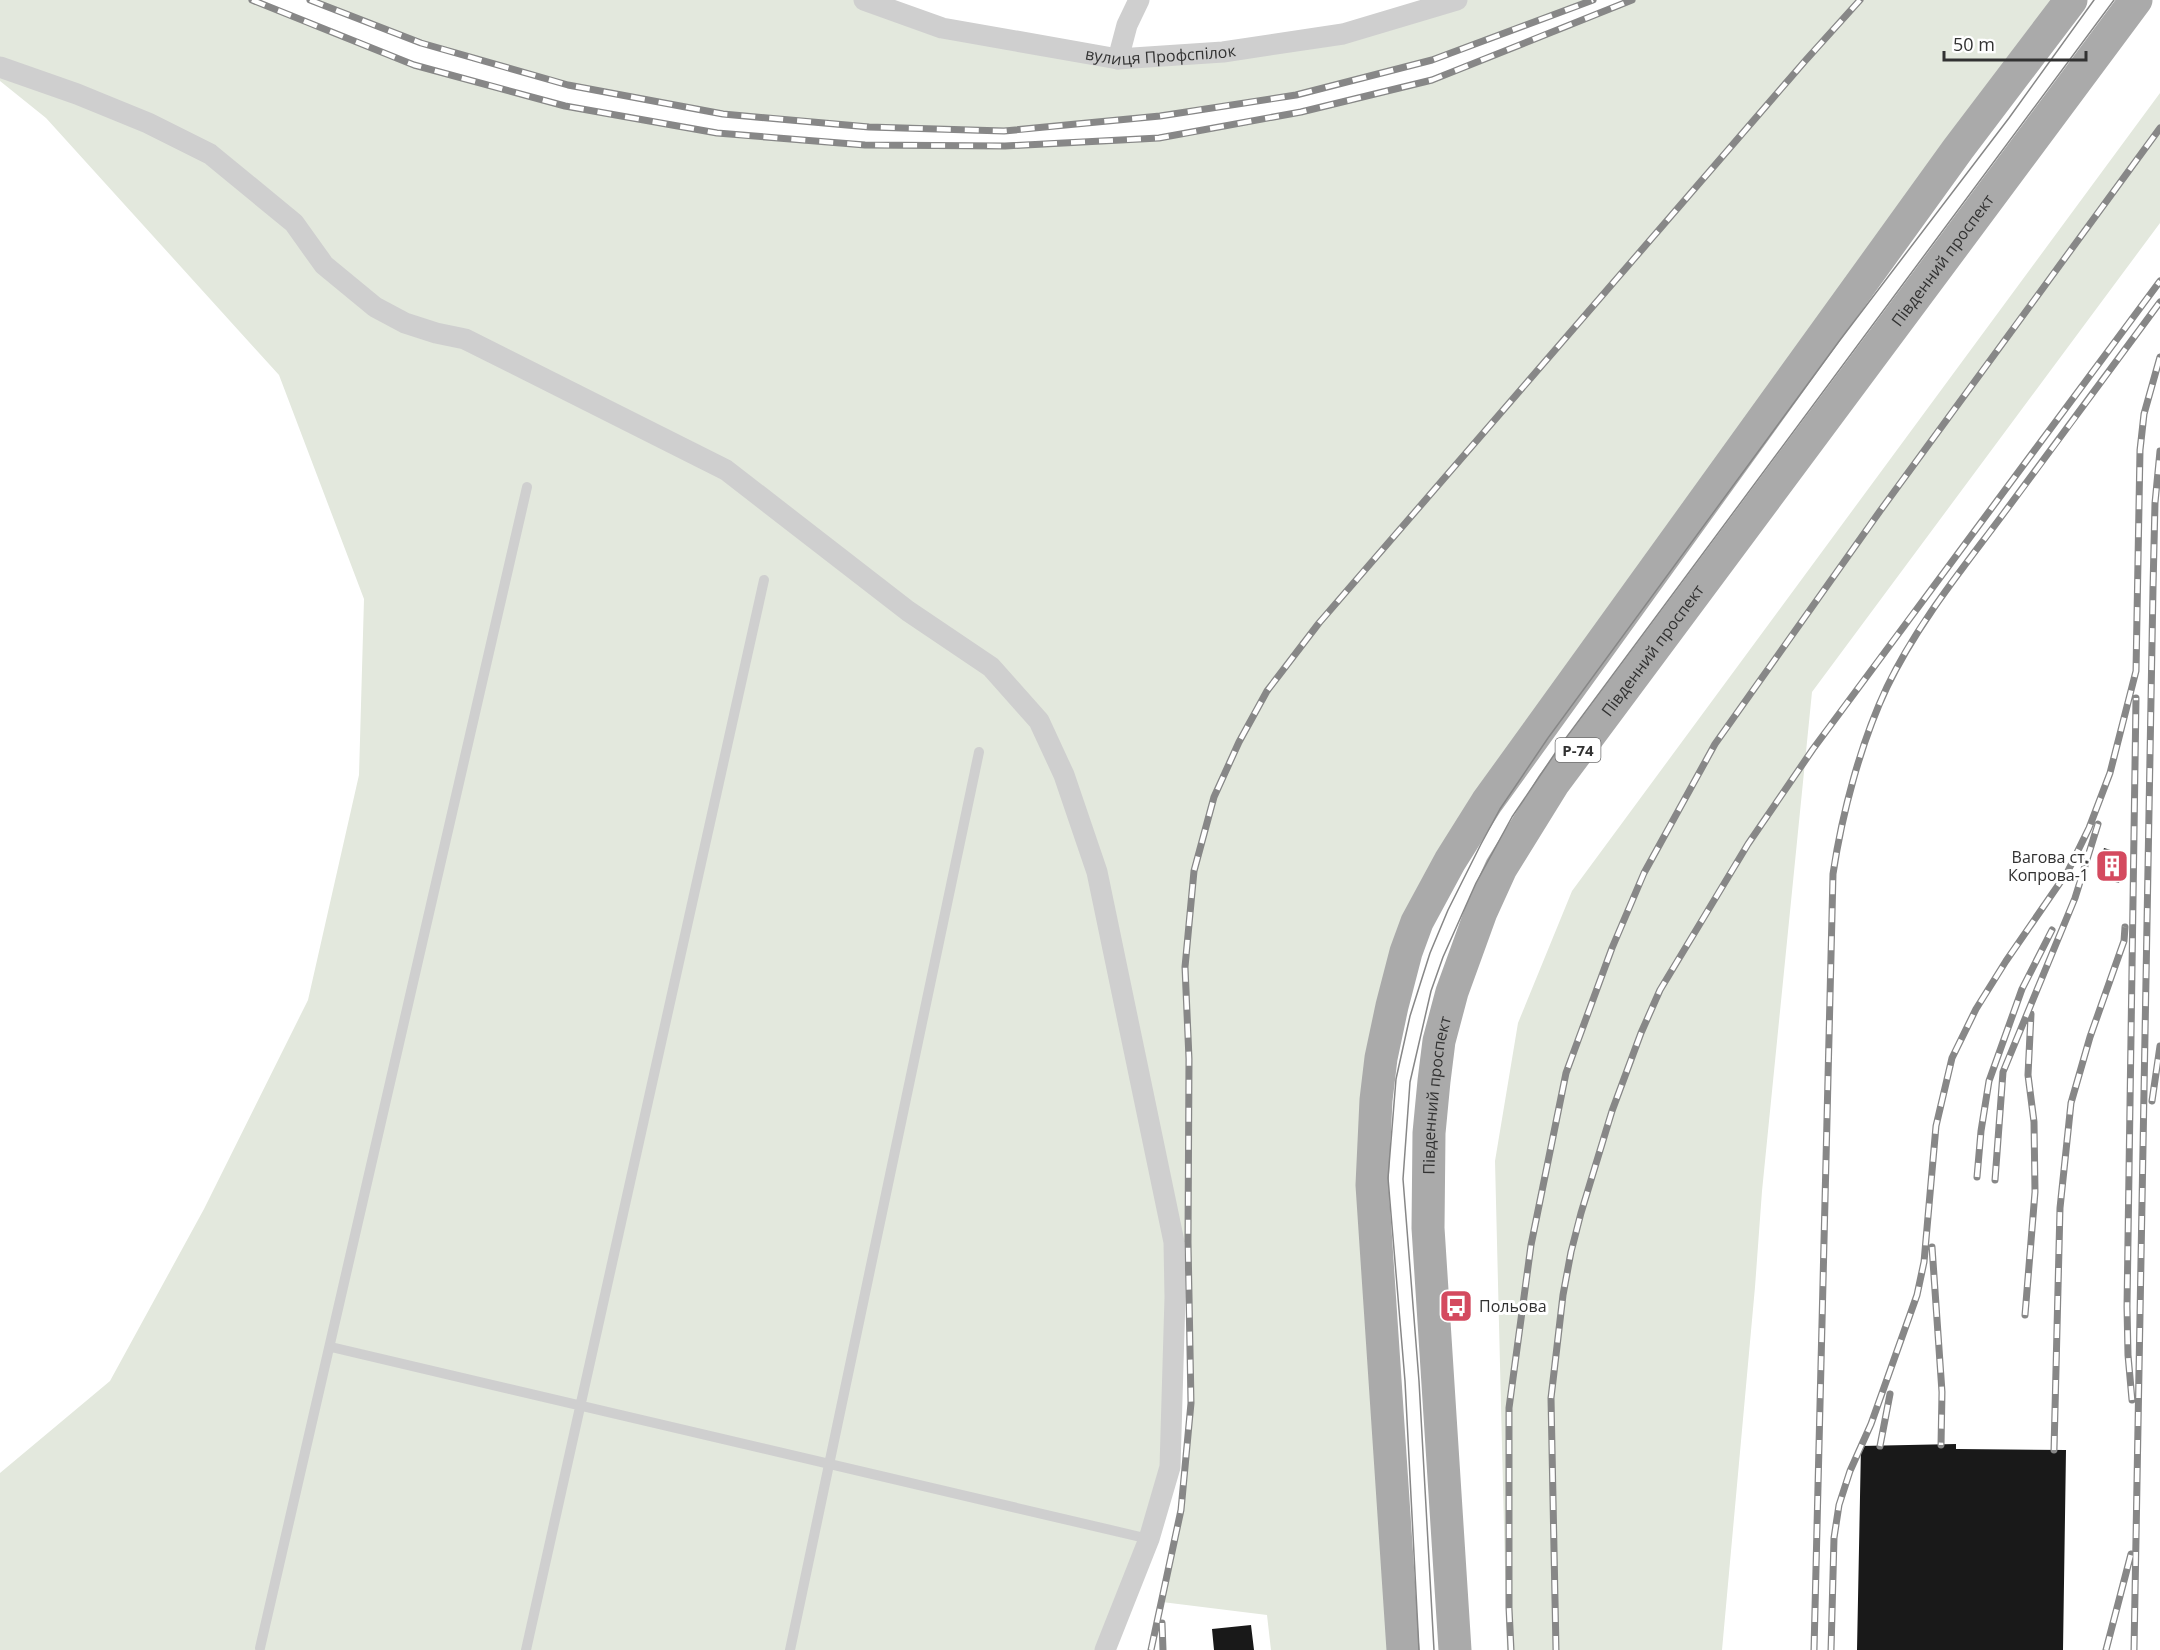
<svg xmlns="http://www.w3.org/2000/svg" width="2160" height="1650" font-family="'Open Sans',sans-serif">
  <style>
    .green { fill: #e3e8dd }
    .building { fill: #191919 }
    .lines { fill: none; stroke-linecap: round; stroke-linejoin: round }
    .service { stroke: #cfcfcf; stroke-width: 10 }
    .minor { stroke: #cfcfcf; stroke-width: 21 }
    .primary { stroke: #aaa; stroke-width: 33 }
    .tram { stroke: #878787; stroke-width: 1.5 }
    .rail-casing { stroke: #878787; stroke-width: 7 }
    .rail { stroke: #fff; stroke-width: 4.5; stroke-dasharray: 14; stroke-linecap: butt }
    .labels { text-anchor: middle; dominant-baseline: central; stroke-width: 6; stroke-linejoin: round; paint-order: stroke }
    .shield { fill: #fff; stroke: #707070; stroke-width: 1.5 }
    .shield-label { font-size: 15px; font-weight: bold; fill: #323232 }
    .street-label { font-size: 16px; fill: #323232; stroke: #fff }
    .poi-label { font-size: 16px; fill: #323232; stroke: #fff; text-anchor: end }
  </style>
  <rect width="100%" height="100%" fill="#fff"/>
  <path class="green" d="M0,0H252L414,65L565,106L717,133L865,145L1005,146L1159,138L1301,112L1432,80L1632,0H2071L1450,861L1381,1058L1403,1650H1271L1267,1615L1162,1602L1181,1510L1187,1457L1191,1403L1188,1242H1174L1170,1467L1105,1650H0V1473L110,1381L204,1209L308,1000L359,775L364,599L279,375L46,118L0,81Z
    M310,0H864L1118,59L1223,52L1457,0H1593L1432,60L1296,95L1160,116L1004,131L869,127L723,114L568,85L421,43Z
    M2160,93V223L1812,692L1762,1191L1755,1287L1722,1650H1507L1495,1161L1518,1023L1572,891Z"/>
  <path class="building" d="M2104,848L2127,855L2119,883L2096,877Z
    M1956,1444V1449L2066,1450L2063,1650H1857L1861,1446Z
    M1251,1625L1254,1650H1214L1212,1629Z"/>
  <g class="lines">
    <path class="service" d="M331,1347L1149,1539
      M260,1648L527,487
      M526,1650L764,580
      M790,1650L979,752"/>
    <g class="minor">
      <path id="s1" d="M864,0L942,28L1118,59L1223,52L1343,34L1457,0"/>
      <path d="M1118,59L1127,25L1139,0"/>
      <path d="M0,67L77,94L148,123L210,154L294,223L324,265L375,307L405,323L436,333L465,339L726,470L908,611L991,667L1039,721L1064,775L1097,872L1174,1242L1175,1297L1170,1467L1149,1539L1105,1650"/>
    </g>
    <g class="primary">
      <path d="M1403,1650L1372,1185L1376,1100L1381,1058L1392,1006L1406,952L1417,922L1450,861L1487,802L1958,149L2071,0"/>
      <path id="s2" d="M1455,1650L1428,1228L1429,1133L1434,1081L1439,1041L1452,992L1481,912L1501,868L1553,784L2136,0"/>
    </g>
    <path class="tram" d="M1419,1650L1405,1381L1388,1178L1396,1079L1410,1016L1430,953L1448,910L1481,844L1500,809L1548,738L1840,340L2009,118L2094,0
      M1434,1650L1419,1381L1403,1179L1410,1082L1431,991L1443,957L1476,883L1512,817L1560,746L2114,0"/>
    <g class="rail-casing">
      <path id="rail" d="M252,0L414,65L565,106L717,133L865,145L1005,146L1159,138L1301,112L1432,80L1632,0
        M310,0L421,43L568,85L723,114L869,127L1004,131L1160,116L1296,95L1432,60L1593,0
        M2152,1101L2160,1046
        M1977,1177L1981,1131L1989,1081L2022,989L2052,930
        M1995,1180L2003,1072L2075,898L2098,824
        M1932,1247L1942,1392L1941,1445
        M2025,1315L2035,1192L2034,1122L2028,1075L2031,1014
        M2132,1400L2128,1355L2127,1307L2136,698
        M1880,1446L1890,1394
        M2054,1450L2060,1208L2071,1103L2090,1037L2124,941L2125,927
        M1162,1623L1163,1650
        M1151,1650L1181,1510L1191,1403L1188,1242L1189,1059L1185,967L1194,871L1214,797L1239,742L1267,691L1319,623L1805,61L1860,0
        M1511,1650L1509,1608V1408L1531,1245L1566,1073L1612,948L1644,873L1715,744L1880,511L2160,128
        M1556,1650L1551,1398L1563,1295L1571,1252L1581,1213L1612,1111L1641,1033L1660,990L1748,844L1813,749L2160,281
        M1814,1650L1833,874C1842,813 1861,742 1887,687C1916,626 1960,572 2001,517C2054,446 2107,374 2160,302
        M1831,1650L1834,1538L1839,1505L1850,1471L1871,1424L1917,1295L1924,1262L1936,1126L1952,1058L1976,1009L2006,961L2068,871L2089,828L2110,773L2136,671L2140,450L2144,414L2160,357
        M2106,1650L2131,1554
        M2134,1650L2153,588L2155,503L2160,451"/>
    </g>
    <use href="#rail" class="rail"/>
  </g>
  <defs>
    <g id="building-square" transform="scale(1.725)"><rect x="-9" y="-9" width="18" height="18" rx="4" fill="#d44a5f" stroke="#fff"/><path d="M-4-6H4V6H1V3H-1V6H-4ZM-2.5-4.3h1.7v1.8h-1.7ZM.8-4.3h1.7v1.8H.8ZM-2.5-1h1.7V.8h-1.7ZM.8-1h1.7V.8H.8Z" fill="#fff"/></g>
    <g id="bus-square" transform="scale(1.725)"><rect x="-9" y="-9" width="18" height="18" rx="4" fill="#d44a5f" stroke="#fff"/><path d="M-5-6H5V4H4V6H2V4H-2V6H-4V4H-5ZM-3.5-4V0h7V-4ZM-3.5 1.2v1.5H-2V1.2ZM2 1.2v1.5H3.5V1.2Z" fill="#fff"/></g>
  </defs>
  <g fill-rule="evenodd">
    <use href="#building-square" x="2112" y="866"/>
    <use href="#bus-square" x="1456" y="1306"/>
  </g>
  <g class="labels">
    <rect class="shield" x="1555.5" y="738" width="45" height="24" rx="4.5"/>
    <g class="shield-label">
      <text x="1578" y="750">Р-74</text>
    </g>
    <g class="street-label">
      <text stroke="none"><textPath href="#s1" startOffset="304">вулиця Профспілок</textPath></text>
      <text stroke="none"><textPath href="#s2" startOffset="1546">Південний проспект</textPath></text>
      <text stroke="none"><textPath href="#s2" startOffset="1060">Південний проспект</textPath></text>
      <text stroke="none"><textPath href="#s2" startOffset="556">Південний проспект</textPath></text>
    </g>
    <g class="poi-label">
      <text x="2089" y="857">Вагова ст.<tspan x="2089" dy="18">Копрова-1</tspan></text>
      <text x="1479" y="1306" text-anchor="start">Польова</text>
    </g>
  </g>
  <path d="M1944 51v9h142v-9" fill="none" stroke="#323232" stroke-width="3"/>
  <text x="1953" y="51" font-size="18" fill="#323232" stroke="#ffffff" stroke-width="4.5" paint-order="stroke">50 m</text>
</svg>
